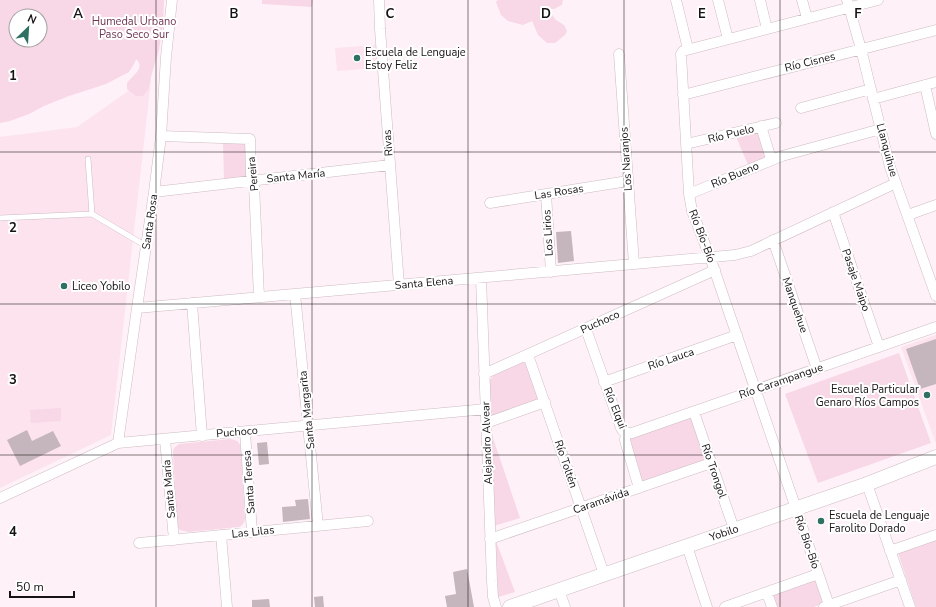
<svg xmlns="http://www.w3.org/2000/svg" width="936" height="607" font-family="'Nunito Sans',sans-serif">
  <style>
    .built { fill: #fce3ee }
    .green { fill: #f8d8e6; fill-rule: evenodd }
    .building { fill: #c5b5bc }
    .lines { fill: none; stroke-linecap: round; stroke-linejoin: round }
    .service-casing { stroke: #ccbcc3; stroke-width: 6 }
    .minor-casing { stroke: #ccbcc3; stroke-width: 11 }
    .secondary-casing { stroke: #ccbcc3; stroke-width: 15 }
    .service { stroke: #fff; stroke-width: 5 }
    .minor { stroke: #fff; stroke-width: 10 }
    .secondary { stroke: #fff; stroke-width: 14 }
    .grid { fill: none; stroke: #171214; stroke-width: 1; stroke-opacity: 0.55 }
    .poi-dot { fill: #2e7162; stroke: #fff; stroke-width: 1.5 }
    .labels { text-anchor: middle; dominant-baseline: central; stroke-width: 4; stroke-linejoin: round; paint-order: stroke }
    .park-label { font-size: 11px; fill: #6f3753; stroke: #fff }
    .poi-label { font-size: 11px; fill: #171214; stroke: #fff; text-anchor: start }
    .street-label { font-size: 11px; fill: #171214; stroke: #fff }
    .grid-label { font-size: 13px; text-anchor: middle; font-weight: bold; fill: #171214; stroke: #fff; stroke-width: 4; stroke-linejoin: round; paint-order: stroke }
  </style>
  <rect width="100%" height="100%" fill="#fff1f7"/>
  <path class="built" d="M376,45L378,68L337,71L335,48Z
    M151,80L111,435L0,488V137L77,127L141,82Z
    M936,335V444L901,347Z"/>
  <path class="green" d="M0,0H164L163,25L159,50L152,73L148,90L143,96H136L127,89V83C132,76 146,68 136,59L134,64L129,72L106,84L69,96L44,106L29,114L10,121L0,123ZM16,16H40V40H16Z
    M261,0H313L312,7L262,4V0Z
    M498,0H563L562,5L554,9H549V11L556,20L564,25L567,31L565,35L555,43H547L538,35L532,21L523,25L508,21L501,15L496,2Z
    M758,129L767,158L749,167L736,137Z
    M244,142L246,145L248,174L245,177L224,179L223,143Z
    M899,353L931,443L818,483L785,394Z
    M527,360L539,400L491,417L489,381L493,376Z
    M61,408V421L31,423L30,410Z
    M691,417L708,462L642,484L627,440Z
    M491,432L520,518L494,526Z
    M230,439C237,440 238,441 241,447L245,517C245,522 243,525 239,527L188,532L180,530L178,527L177,523L173,452L174,448L179,444Z
    M936,539V607H916L898,553Z
    M496,541L515,592L498,597Z
    M812,580L817,583L822,600L821,604L814,607H775L772,597L774,593Z"/>
  <path class="building" d="M571,231L574,261L558,263L556,232Z
    M936,339V384L920,389L906,349Z
    M27,430L32,441L53,431L61,446L20,466L7,440Z
    M267,442L269,464L259,465L257,443Z
    M308,499L310,519L283,522L282,507L296,506L295,500Z
    M467,569L474,607H447L445,596L456,594L453,572Z
    M323,596L324,607H315L314,597Z
    M269,599L270,607H252V600Z"/>
  <g class="lines">
    <g class="service-casing">
      <path id="service" d="M88,159L92,214
        M0,218L92,214L146,246"/>
    </g>
    <g class="minor-casing">
      <path id="minor" d="M379,0L380,29L399,285
        M676,0L688,49
        M718,0L728,39
        M760,0L767,29
        M802,0L807,18
        M847,0L861,49L890,167L936,296
        M619,54L634,264
        M925,85L936,134
        M683,95L936,30
        M873,99L936,82
        M801,108L871,89
        M761,126L771,159
        M161,136L250,139L251,174L254,184L259,297
        M686,144L776,123
        M154,192L390,165
        M546,194L551,272
        M689,194L782,156L881,129
        M490,203L628,181
        M833,212L879,347
        M908,215L936,205
        M773,240L817,369
        M481,278L492,581L493,597L496,607
        M295,294L318,526
        M192,303L202,436
        M137,308L735,255L751,251L896,183
        M586,329L621,428L623,431L626,433
        M528,355L604,574
        M484,374L715,270
        M604,382L737,335
        M694,412L734,529
        M486,423L545,402
        M245,432L252,532
        M626,433H632L936,327
        M626,433L625,440L626,444L639,488
        M165,439L174,540
        M118,443L137,308L154,192L161,136L166,57L172,0
        M867,484L910,607
        M0,498L118,443L486,409
        M221,535L227,607
        M490,539L711,463
        M139,543L368,521
        M687,546L707,607
        M890,551L936,535
        M559,590L565,607
        M767,593L772,607
        M829,605L710,257L692,211L689,194L681,54L683,51L878,0
        M725,607L818,574
        M824,607L901,580"/>
    </g>
    <g class="secondary-casing">
      <path id="secondary" d="M510,607L687,546L867,484L936,457"/>
    </g>
    <use href="#service" class="service"/>
    <use href="#minor" class="minor"/>
    <use href="#secondary" class="secondary"/>
  </g>
  <path class="grid" d="M156,0V607M312,0V607M468,0V607M624,0V607M780,0V607M0,152H936M0,304H936M0,455H936"/>
  <g class="poi-dot">
    <circle cx="357" cy="58" r="4"/>
    <circle cx="64" cy="286" r="4"/>
    <circle cx="927" cy="395" r="4"/>
    <circle cx="821" cy="521" r="4"/>
  </g>
  <g class="labels">
    <g class="park-label">
      <text x="134" y="21">Humedal Urbano<tspan x="134" dy="13">Paso Seco Sur</tspan></text>
    </g>
    <g class="poi-label">
      <text x="365" y="52">Escuela de Lenguaje<tspan x="365" dy="13">Estoy Feliz</tspan></text>
      <text x="72" y="286">Liceo Yobilo</text>
      <text x="919" y="389" text-anchor="end">Escuela Particular<tspan x="919" dy="13">Genaro Ríos Campos</tspan></text>
      <text x="829" y="515">Escuela de Lenguaje<tspan x="829" dy="13">Farolito Dorado</tspan></text>
    </g>
    <g class="street-label">
      <text transform="translate(810 62) rotate(-14)">Río Cisnes</text>
      <text transform="translate(731 134) rotate(-14)">Río Puelo</text>
      <text transform="translate(388 143) rotate(-94)">Rivas</text>
      <text transform="translate(887 150) rotate(75)">Llanquihue</text>
      <text transform="translate(626 159) rotate(-94)">Los Naranjos</text>
      <text transform="translate(253 174) rotate(-96)">Pereira</text>
      <text transform="translate(735 175) rotate(-23)">Río Bueno</text>
      <text transform="translate(296 176) rotate(-6)">Santa María</text>
      <text transform="translate(559 192) rotate(-9)">Las Rosas</text>
      <text transform="translate(150 222) rotate(-82)">Santa Rosa</text>
      <text transform="translate(548 233) rotate(-93)">Los Lirios</text>
      <text transform="translate(702 236) rotate(69)">Río Bío-Bío</text>
      <text transform="translate(856 280) rotate(71)">Pasaje Maipo</text>
      <text transform="translate(424 283) rotate(-5)">Santa Elena</text>
      <text transform="translate(795 305) rotate(71)">Manquehue</text>
      <text transform="translate(600 322) rotate(-24)">Puchoco</text>
      <text transform="translate(671 359) rotate(-19)">Río Lauca</text>
      <text transform="translate(781 381) rotate(-19)">Río Carampangue</text>
      <text transform="translate(615 408) rotate(68)">Río Elqui</text>
      <text transform="translate(307 410) rotate(-96)">Santa Margarita</text>
      <text transform="translate(237 432) rotate(-5)">Puchoco</text>
      <text transform="translate(487 443) rotate(-92)">Alejandro Alvear</text>
      <text transform="translate(566 464) rotate(71)">Río Toltén</text>
      <text transform="translate(714 471) rotate(71)">Río Trongol</text>
      <text transform="translate(249 482) rotate(-94)">Santa Teresa</text>
      <text transform="translate(169 489) rotate(-95)">Santa María</text>
      <text transform="translate(601 501) rotate(-19)">Caramávida</text>
      <text transform="translate(253 532) rotate(-6)">Las Lilas</text>
      <text transform="translate(724 533) rotate(-19)">Yobilo</text>
      <text transform="translate(807 542) rotate(71)">Río Bío-Bío</text>
    </g>
  </g>
  <g class="grid-label">
    <text x="78" y="18">A</text>
    <text x="234" y="18">B</text>
    <text x="390" y="18">C</text>
    <text x="546" y="18">D</text>
    <text x="702" y="18">E</text>
    <text x="858" y="18">F</text>
    <text x="13" y="80">1</text>
    <text x="13" y="232">2</text>
    <text x="13" y="384">3</text>
    <text x="13" y="536">4</text>
  </g>
  <g transform="translate(28 28) rotate(25)"><circle r="19" fill="#ffffff" stroke="#a2a0a1"/>
  <path d="M0-3L7 15L0 10L-7 15Z" fill="#2e7162"/>
  <text y="-6" font-size="11" font-weight="bold" text-anchor="middle" fill="#171214">N</text>
  </g>
  <path d="M10 591v6h64v-6" fill="none" stroke="#171214" stroke-width="2"/>
  <text x="16" y="591" font-size="12" fill="#171214" stroke="#ffffff" stroke-width="3" paint-order="stroke">50 m</text>
</svg>
